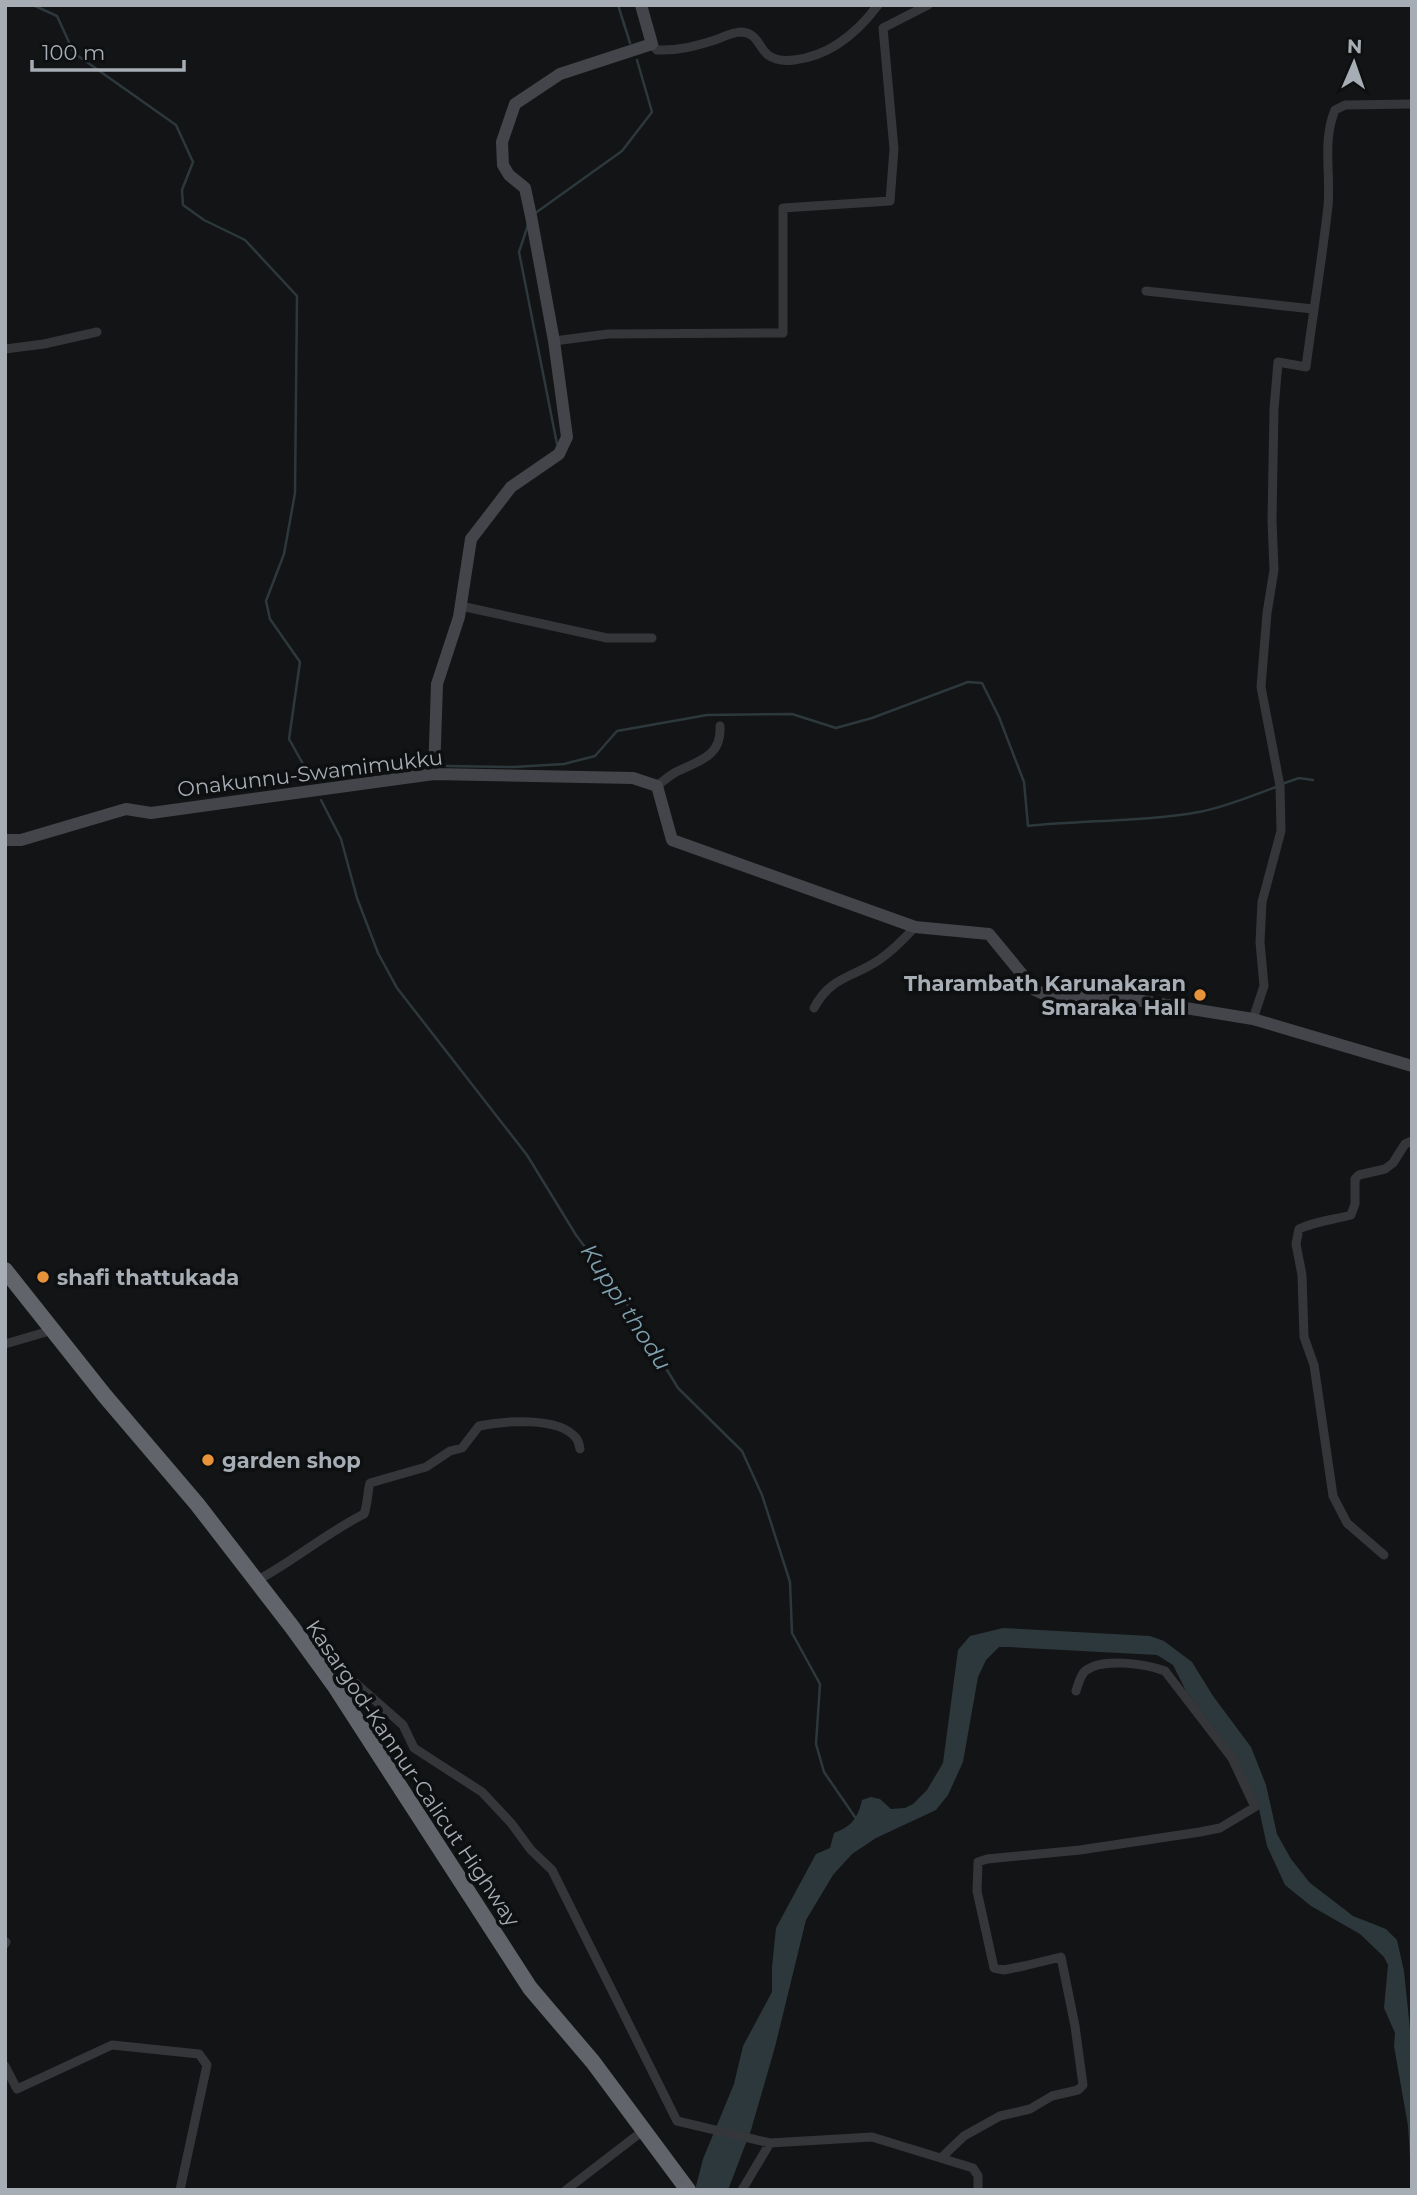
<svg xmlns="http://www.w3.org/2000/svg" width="1417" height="2195" font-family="Montserrat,sans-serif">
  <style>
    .water { fill: #2d383d }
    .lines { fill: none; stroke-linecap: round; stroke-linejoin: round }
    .stream { stroke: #2d383d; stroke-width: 2.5 }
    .street { stroke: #35363a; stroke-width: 9 }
    .secondary { stroke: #43454a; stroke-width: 12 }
    .highway { stroke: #61656b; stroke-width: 16 }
    .poi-dot { fill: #e89339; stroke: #0e0f10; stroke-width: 2.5 }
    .labels { text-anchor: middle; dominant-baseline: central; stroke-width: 7; stroke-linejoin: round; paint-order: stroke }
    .street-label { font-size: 21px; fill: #a6adb5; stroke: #0e0f10 }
    .poi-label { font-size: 21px; font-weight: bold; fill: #a6adb5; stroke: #0e0f10; text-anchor: start }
    .water-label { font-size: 23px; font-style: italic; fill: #7e9fae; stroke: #0e0f10 }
  </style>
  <rect width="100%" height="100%" fill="#131415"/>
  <path class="water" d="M1003,1628L1150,1636L1164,1641L1192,1662L1213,1696L1251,1747L1266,1785L1277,1834L1291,1859L1310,1883L1331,1899L1353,1916L1386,1929L1397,1940L1404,1971L1412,2048V2190L1408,2126L1394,2046L1395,2033L1384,2008L1388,1965L1384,1957L1360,1934L1311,1906L1285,1885L1267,1846L1259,1809L1236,1757L1186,1691L1173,1665L1157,1655L1009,1647H999L986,1660L978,1677L963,1762L948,1795L936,1810L876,1838L852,1854L833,1875L806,1920L775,2047L751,2130L728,2190H695L703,2159L734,2084L743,2046L772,1992V1967L776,1928L816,1854L830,1848L834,1833C851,1827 858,1818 862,1800L871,1797L880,1799L891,1809L905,1808L913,1804L927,1790L943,1763L958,1650L970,1636Z"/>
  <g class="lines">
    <path class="stream" d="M33,5L57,16L74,53L176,125L193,162L182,190L183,205L204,220L245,240L297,296L295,493L284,554L266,601L270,619L300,662L289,739L312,780
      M618,5L630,43
      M534,214L622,151L652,112L637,60
      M528,225L519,252L557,444
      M447,766L514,767L564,764L595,756L617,731L707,715L792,714L836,728L872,718L968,682L982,683L999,717L1024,782L1028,826C1085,820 1143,822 1199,812C1226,807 1251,796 1276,787
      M310,776L424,765
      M1282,784L1299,778L1313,780
      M321,800L341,839L357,898L378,953L397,988L527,1155L576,1235L625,1301L678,1388L742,1451L762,1495L790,1582L792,1633L820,1684L816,1744L824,1772L857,1820"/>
    <path class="street" d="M652,44L657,50C678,51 696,46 715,40C723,37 733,32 741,32C758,33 758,47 768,55C776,61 786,61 794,60C830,56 857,33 878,5
      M1146,291L1313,309
      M554,341L608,334L783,333V208L890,201L894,149L883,28L928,5
      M5,349L44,344L97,332
      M461,606L607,638H652
      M657,786C663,781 669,776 676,772C698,761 722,757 720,726
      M814,1008C830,977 852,978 879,960C892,951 904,939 915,927
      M1253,1019L1264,986L1260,942L1262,902L1281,831L1280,786L1261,687L1267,613L1274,570L1272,520L1274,409L1278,362L1306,367C1313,313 1322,260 1328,206C1331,175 1322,141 1335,110L1345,105L1412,104
      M5,1344L53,1330
      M1384,1555L1347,1523L1333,1496L1314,1365L1304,1337L1302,1275L1296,1244L1299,1229C1316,1221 1333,1220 1351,1215L1355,1204V1179L1359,1175L1385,1169L1393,1163L1405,1144L1412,1141
      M256,1581C294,1561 326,1533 364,1514C368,1503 367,1494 370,1483L426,1467L450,1451L462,1448L479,1426C503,1421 559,1416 576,1438C579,1441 579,1445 580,1449
      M311,1644L403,1725L414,1748L482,1792L511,1823L531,1850L552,1870L677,2121L770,2143L872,2137L973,2168L978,2176V2190
      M5,1944L6,1942
      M5,2066L17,2089L112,2045L199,2054L207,2065L180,2190
      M941,2158L964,2136L1000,2116L1030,2109L1052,2096L1078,2090L1083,2085L1075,2026L1061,1957L1024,1966L1004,1970L994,1968L977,1891L978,1862L987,1859L1080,1850L1200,1832L1220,1828L1255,1807L1232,1758L1165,1671C1146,1664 1102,1657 1085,1671C1080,1676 1078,1685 1076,1691
      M566,2190L644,2130
      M742,2190L770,2143"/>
    <path class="secondary" d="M434,774L437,684L459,617L471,539L511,487L559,454L567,437L554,341L531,216L525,188L509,175L503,165L502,142L515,104L560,74L652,44L641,5
      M5,840H21L126,809L151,813L434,774L633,778L657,786L672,840L915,927L989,934L1035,990L1046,995L1142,1001L1253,1019L1412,1066"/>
    <path class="highway" d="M5,1270L105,1396L197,1504L292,1627L334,1685L530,1988L593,2062L688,2190"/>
  </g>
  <g class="poi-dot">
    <circle cx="1200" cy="995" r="7"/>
    <circle cx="43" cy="1277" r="7"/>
    <circle cx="208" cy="1460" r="7"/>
  </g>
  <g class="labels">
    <g class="street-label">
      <text transform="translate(310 773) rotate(-7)">Onakunnu-Swamimukku</text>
      <text transform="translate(413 1773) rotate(56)">Kasargod-Kannur-Calicut Highway</text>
    </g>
    <g class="poi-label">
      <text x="1186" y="983" text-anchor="end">Tharambath Karunakaran<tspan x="1186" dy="24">Smaraka Hall</tspan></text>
      <text x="57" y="1277">shafi thattukada</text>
      <text x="222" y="1460">garden shop</text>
    </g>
    <g class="water-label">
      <text transform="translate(626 1307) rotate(57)">Kuppi thodu</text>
    </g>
  </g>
  <rect width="1417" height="2195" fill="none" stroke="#a6adb5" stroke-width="14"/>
  <g transform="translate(1354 63) rotate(2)" stroke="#0e0f10" stroke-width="5" paint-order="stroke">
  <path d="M0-5L12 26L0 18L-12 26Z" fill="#a6adb5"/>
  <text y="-10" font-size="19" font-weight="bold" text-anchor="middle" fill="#a6adb5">N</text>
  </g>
  <path d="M32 60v10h152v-10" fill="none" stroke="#a6adb5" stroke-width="3.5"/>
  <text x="42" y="60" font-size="21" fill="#a6adb5" stroke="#0e0f10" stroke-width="5" paint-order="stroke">100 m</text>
</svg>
